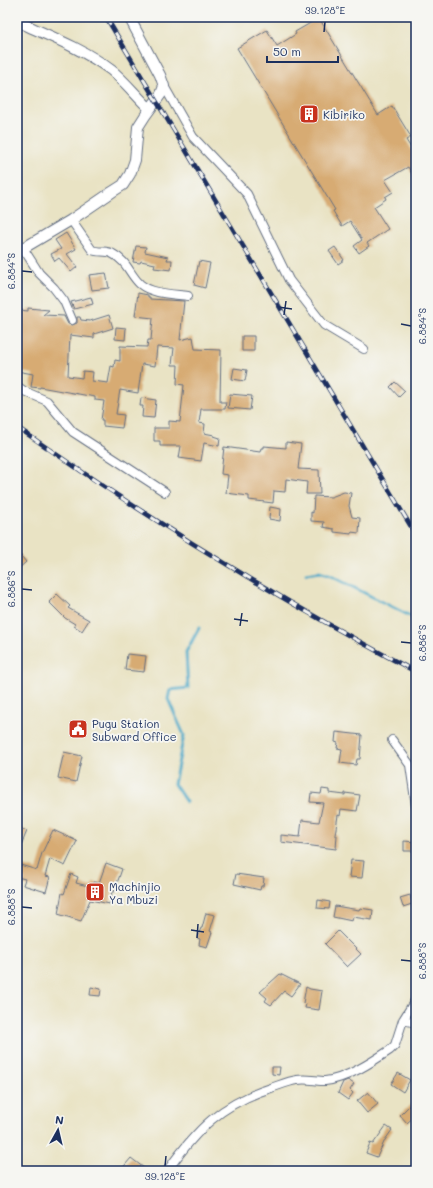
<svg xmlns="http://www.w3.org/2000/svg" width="433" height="1188" font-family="Mali,sans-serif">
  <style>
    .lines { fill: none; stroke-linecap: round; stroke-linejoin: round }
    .stream { stroke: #48a8c7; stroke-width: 3 }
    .building { fill: #d7ab73 }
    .minor-casing { stroke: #636e82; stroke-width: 10 }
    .tertiary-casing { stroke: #636e82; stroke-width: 12 }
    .minor { stroke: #fff; stroke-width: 8 }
    .tertiary { stroke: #fff; stroke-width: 10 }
    .rail-casing { stroke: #1b2f5e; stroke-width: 4.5 }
    .rail { stroke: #f6f6f2; stroke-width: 3; stroke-dasharray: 9; stroke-linecap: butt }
    .ticks { fill: none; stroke: #1b2f5e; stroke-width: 1.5 }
    .labels { text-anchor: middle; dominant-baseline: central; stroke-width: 3.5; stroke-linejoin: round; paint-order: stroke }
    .poi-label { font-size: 11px; fill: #1b2f5e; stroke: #f6f6f2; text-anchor: start }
    .neatline { fill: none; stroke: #1b2f5e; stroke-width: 1.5 }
    .ticks-label { font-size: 10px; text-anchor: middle; fill: #1b2f5e }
  </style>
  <rect width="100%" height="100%" fill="#f6f6f2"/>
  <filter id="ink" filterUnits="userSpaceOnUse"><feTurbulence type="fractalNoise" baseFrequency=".025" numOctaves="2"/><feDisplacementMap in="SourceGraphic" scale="8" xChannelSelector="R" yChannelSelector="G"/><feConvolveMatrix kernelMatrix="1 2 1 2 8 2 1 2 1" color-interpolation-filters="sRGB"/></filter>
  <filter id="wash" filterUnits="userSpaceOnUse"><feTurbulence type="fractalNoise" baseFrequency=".012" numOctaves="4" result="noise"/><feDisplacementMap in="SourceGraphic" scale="16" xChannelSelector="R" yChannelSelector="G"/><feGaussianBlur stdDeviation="0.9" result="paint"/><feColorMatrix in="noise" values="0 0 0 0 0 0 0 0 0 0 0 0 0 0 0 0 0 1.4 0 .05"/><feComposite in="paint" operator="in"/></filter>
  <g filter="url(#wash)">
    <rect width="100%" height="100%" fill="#e9e3c4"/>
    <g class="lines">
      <path class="stream" d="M306,574L319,572L331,576L416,619
        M186,802L174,784L184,735L168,699L170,690L188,688L186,652L199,628"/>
    </g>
    <g id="blocks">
      <path class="building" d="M319,18L378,115L392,106L411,137L406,140L416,156V180L408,167L385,180L393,192L385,197L386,199L374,207L388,229L367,243L369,246L359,253L354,246L362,240L350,221L342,226L333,211L335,210L237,48L267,30L277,46L296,34L295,32Z
        M66,233L76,249L67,254L77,267L71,272L59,258L55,261L51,254L61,249L55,240Z
        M136,246L146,247L145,252L168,257L167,260H172L171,270L154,268L155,264L141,261L140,263L133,262Z
        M335,247L344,260L338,264L329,251Z
        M199,261L210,263L205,288L194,285Z
        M106,273L109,288L92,290L89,275Z
        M138,293L148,295V297H150V299L184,301L180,340L193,337L195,349L221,350L220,402H226L225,409H201L199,423L205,424L204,433L214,435V436L220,438L219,446L204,443L201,461L179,458L181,446H160V441H154V428H169V421L180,422L184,385L177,384L178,365H172L174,348L157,347L155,366L142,364L138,393L120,390L116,414L124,415L122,428L103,426V420H101L104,401L95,400V397L40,387V388L31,387L33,374L17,371V324L19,310L28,311V308L49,310L43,315L64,316L68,324L72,325L77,323V317H80L81,320L90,321L109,315L113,328L94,334V338L70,335L68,376L82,378L83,371L93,372L92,381L108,383L111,366L114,367L115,360L120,361V346L147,347L148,340H151L153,318L135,316Z
        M91,297L93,304L74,309L71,302Z
        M116,327L126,328L125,340L115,339Z
        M242,336H254V351H242Z
        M234,368L247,370L245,381L232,379Z
        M395,382L405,391L399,397L390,387Z
        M230,394L252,396L250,410L228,408Z
        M141,398L156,400L154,418L142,417L143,406H140Z
        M286,442L301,444L298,469L319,470L320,494H306L307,482L286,479L285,492L274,491L273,503L249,500V496L226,493L228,475L221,474L224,447L260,452L261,448H264V446L286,448Z
        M344,492L351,493L349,506L352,517L360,518L359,533L351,532V534L334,532V529L323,527L324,522L311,521V512L313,513L314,496L331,497Z
        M270,507L281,509L280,521L269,519Z
        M17,551L26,562L17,570Z
        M57,594L70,606L68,608L89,620L82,631L74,626L75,624L65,618L49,602Z
        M127,654L146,656L144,672L125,670Z
        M74,725L84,727L82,734L72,732Z
        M336,732L362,735L360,759H357L356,765L340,763L342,749L337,748L338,743L335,742Z
        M64,752L82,756L76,782L58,778Z
        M322,789L329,790V793L345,795V793L360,795L357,811L341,809L340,816L338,815L335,835H337L336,849L281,842V835L300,837L302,820L319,822L323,803L310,802L311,793L321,794Z
        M17,827L27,831L17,855Z
        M53,830L77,841L65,866L50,859L45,876L50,877L46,892L23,885L25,879L17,877V864L37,870L42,853Z
        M404,841L416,842V851H404Z
        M351,860L364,861L362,878L349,877Z
        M106,863L122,869L114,892L112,891L110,904L90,900L81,921L58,914L62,893L64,894L71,874L78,877L76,883L92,887L93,882L99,883Z
        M236,874L264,878L263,886H261L260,890L234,884Z
        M410,895L412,904L403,907L400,898Z
        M318,900L330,902L329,909L317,908Z
        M335,906L359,910L360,908L373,910L372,920L353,917L352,921L333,917Z
        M206,913L215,915L210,931L212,932L207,947L199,945L200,939L197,938L201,928H202Z
        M338,931L361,954L347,967L325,944Z
        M280,974L300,984L291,996L284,991L271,1005L265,1001L267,998L260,992Z
        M91,987L101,989L100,996L90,995Z
        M306,987L310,989L322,991L319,1010L305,1008L306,1004L303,1003Z
        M272,1067H280L279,1075L272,1074Z
        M398,1073L410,1080L403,1092L391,1084Z
        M348,1080L354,1084L350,1090L353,1093L348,1100L338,1093L343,1082Z
        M368,1092L378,1104L367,1113L357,1101Z
        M416,1099V1115L407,1123L400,1115Z
        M386,1126L392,1130L385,1140L377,1157L366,1153L370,1143L373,1144Z
        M131,1158L148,1171H120Z"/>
    </g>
  </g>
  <g filter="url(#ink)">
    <use href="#blocks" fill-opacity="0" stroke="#636e82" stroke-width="1"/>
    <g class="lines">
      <g class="minor-casing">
        <path id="minor" d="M164,86L193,137L247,194L289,280L324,325L364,349
          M71,220L92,250C99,253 107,250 113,254C127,261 130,275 140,284C152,294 173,294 188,296
          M23,248L39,273L54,288L64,301L72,320
          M17,386L24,391L47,401L73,432L165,492
          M392,740L410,765L416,806
          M403,1020L416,1023
          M167,1171C197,1129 221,1104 271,1088C280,1085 289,1081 297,1080C306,1078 316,1081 325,1081C346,1079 372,1062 390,1050L395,1045L403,1020L416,999"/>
      </g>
      <g class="tertiary-casing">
        <path id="tertiary" d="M17,20L21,23C52,37 83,49 111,70C125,81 137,97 150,109
          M17,252L71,220L112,192L123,185L130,174L135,160L138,127L145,116L161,94L164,86L160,75L129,17"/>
      </g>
      <use href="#minor" class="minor"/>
      <use href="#tertiary" class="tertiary"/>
      <g class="rail-casing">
        <path id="rail" d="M106,17L416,535
          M17,427C145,517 278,599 416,672"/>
      </g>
      <use href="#rail" class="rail"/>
    </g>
  </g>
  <path class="ticks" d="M324,32L325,22M22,271L32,272M278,307L292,309M284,315L286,301M401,324L411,326M22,589L32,590M234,619L248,621M240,626L242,613M401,642L411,643M22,907L32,908M191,930L204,932M197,938L198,924M401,960L411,961M165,1166L166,1156"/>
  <defs>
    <g id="building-square" transform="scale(1)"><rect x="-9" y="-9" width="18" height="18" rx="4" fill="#c8321e" stroke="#f6f6f2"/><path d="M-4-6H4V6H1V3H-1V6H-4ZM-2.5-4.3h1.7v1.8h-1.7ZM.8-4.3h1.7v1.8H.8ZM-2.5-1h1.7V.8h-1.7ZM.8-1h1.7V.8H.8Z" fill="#fff"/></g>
    <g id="civic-square" transform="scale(1)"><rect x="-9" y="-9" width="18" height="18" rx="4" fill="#c8321e" stroke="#f6f6f2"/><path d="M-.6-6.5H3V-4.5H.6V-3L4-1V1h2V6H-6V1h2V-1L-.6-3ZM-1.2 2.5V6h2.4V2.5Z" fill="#fff"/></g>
  </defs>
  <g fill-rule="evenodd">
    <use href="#building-square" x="309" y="114"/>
    <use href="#civic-square" x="78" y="729"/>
    <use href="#building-square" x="95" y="892"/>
  </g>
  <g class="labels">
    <g class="poi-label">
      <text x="323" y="114">Kibiriko</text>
      <text x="92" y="723">Pugu Station<tspan x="92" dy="13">Subward Office</tspan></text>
      <text x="109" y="886">Machinjio<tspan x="109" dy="13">Ya Mbuzi</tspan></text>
    </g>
  </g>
  <rect width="433" height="1188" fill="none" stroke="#f6f6f2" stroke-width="44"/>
  <g transform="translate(58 1130) rotate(8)" stroke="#f6f6f2" stroke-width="3" paint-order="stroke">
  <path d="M0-3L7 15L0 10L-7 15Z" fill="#1b2f5e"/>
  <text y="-6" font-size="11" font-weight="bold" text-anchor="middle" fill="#1b2f5e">N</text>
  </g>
  <path d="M267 56v6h71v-6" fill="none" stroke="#1b2f5e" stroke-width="2"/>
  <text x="273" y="56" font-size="12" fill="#1b2f5e" stroke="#f6f6f2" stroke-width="3" paint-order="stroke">50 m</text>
  <rect x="22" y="22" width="389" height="1144" class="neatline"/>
  <g class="ticks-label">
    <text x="325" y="14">39.128°E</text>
    <text transform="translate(11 271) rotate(-90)" y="4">6.884°S</text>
    <text transform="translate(422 326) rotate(-90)" y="4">6.884°S</text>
    <text transform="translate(11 589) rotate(-90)" y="4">6.886°S</text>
    <text transform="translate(422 643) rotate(-90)" y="4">6.886°S</text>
    <text transform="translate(11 907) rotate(-90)" y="4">6.888°S</text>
    <text transform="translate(422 961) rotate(-90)" y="4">6.888°S</text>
    <text x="165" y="1180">39.128°E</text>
  </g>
</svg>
